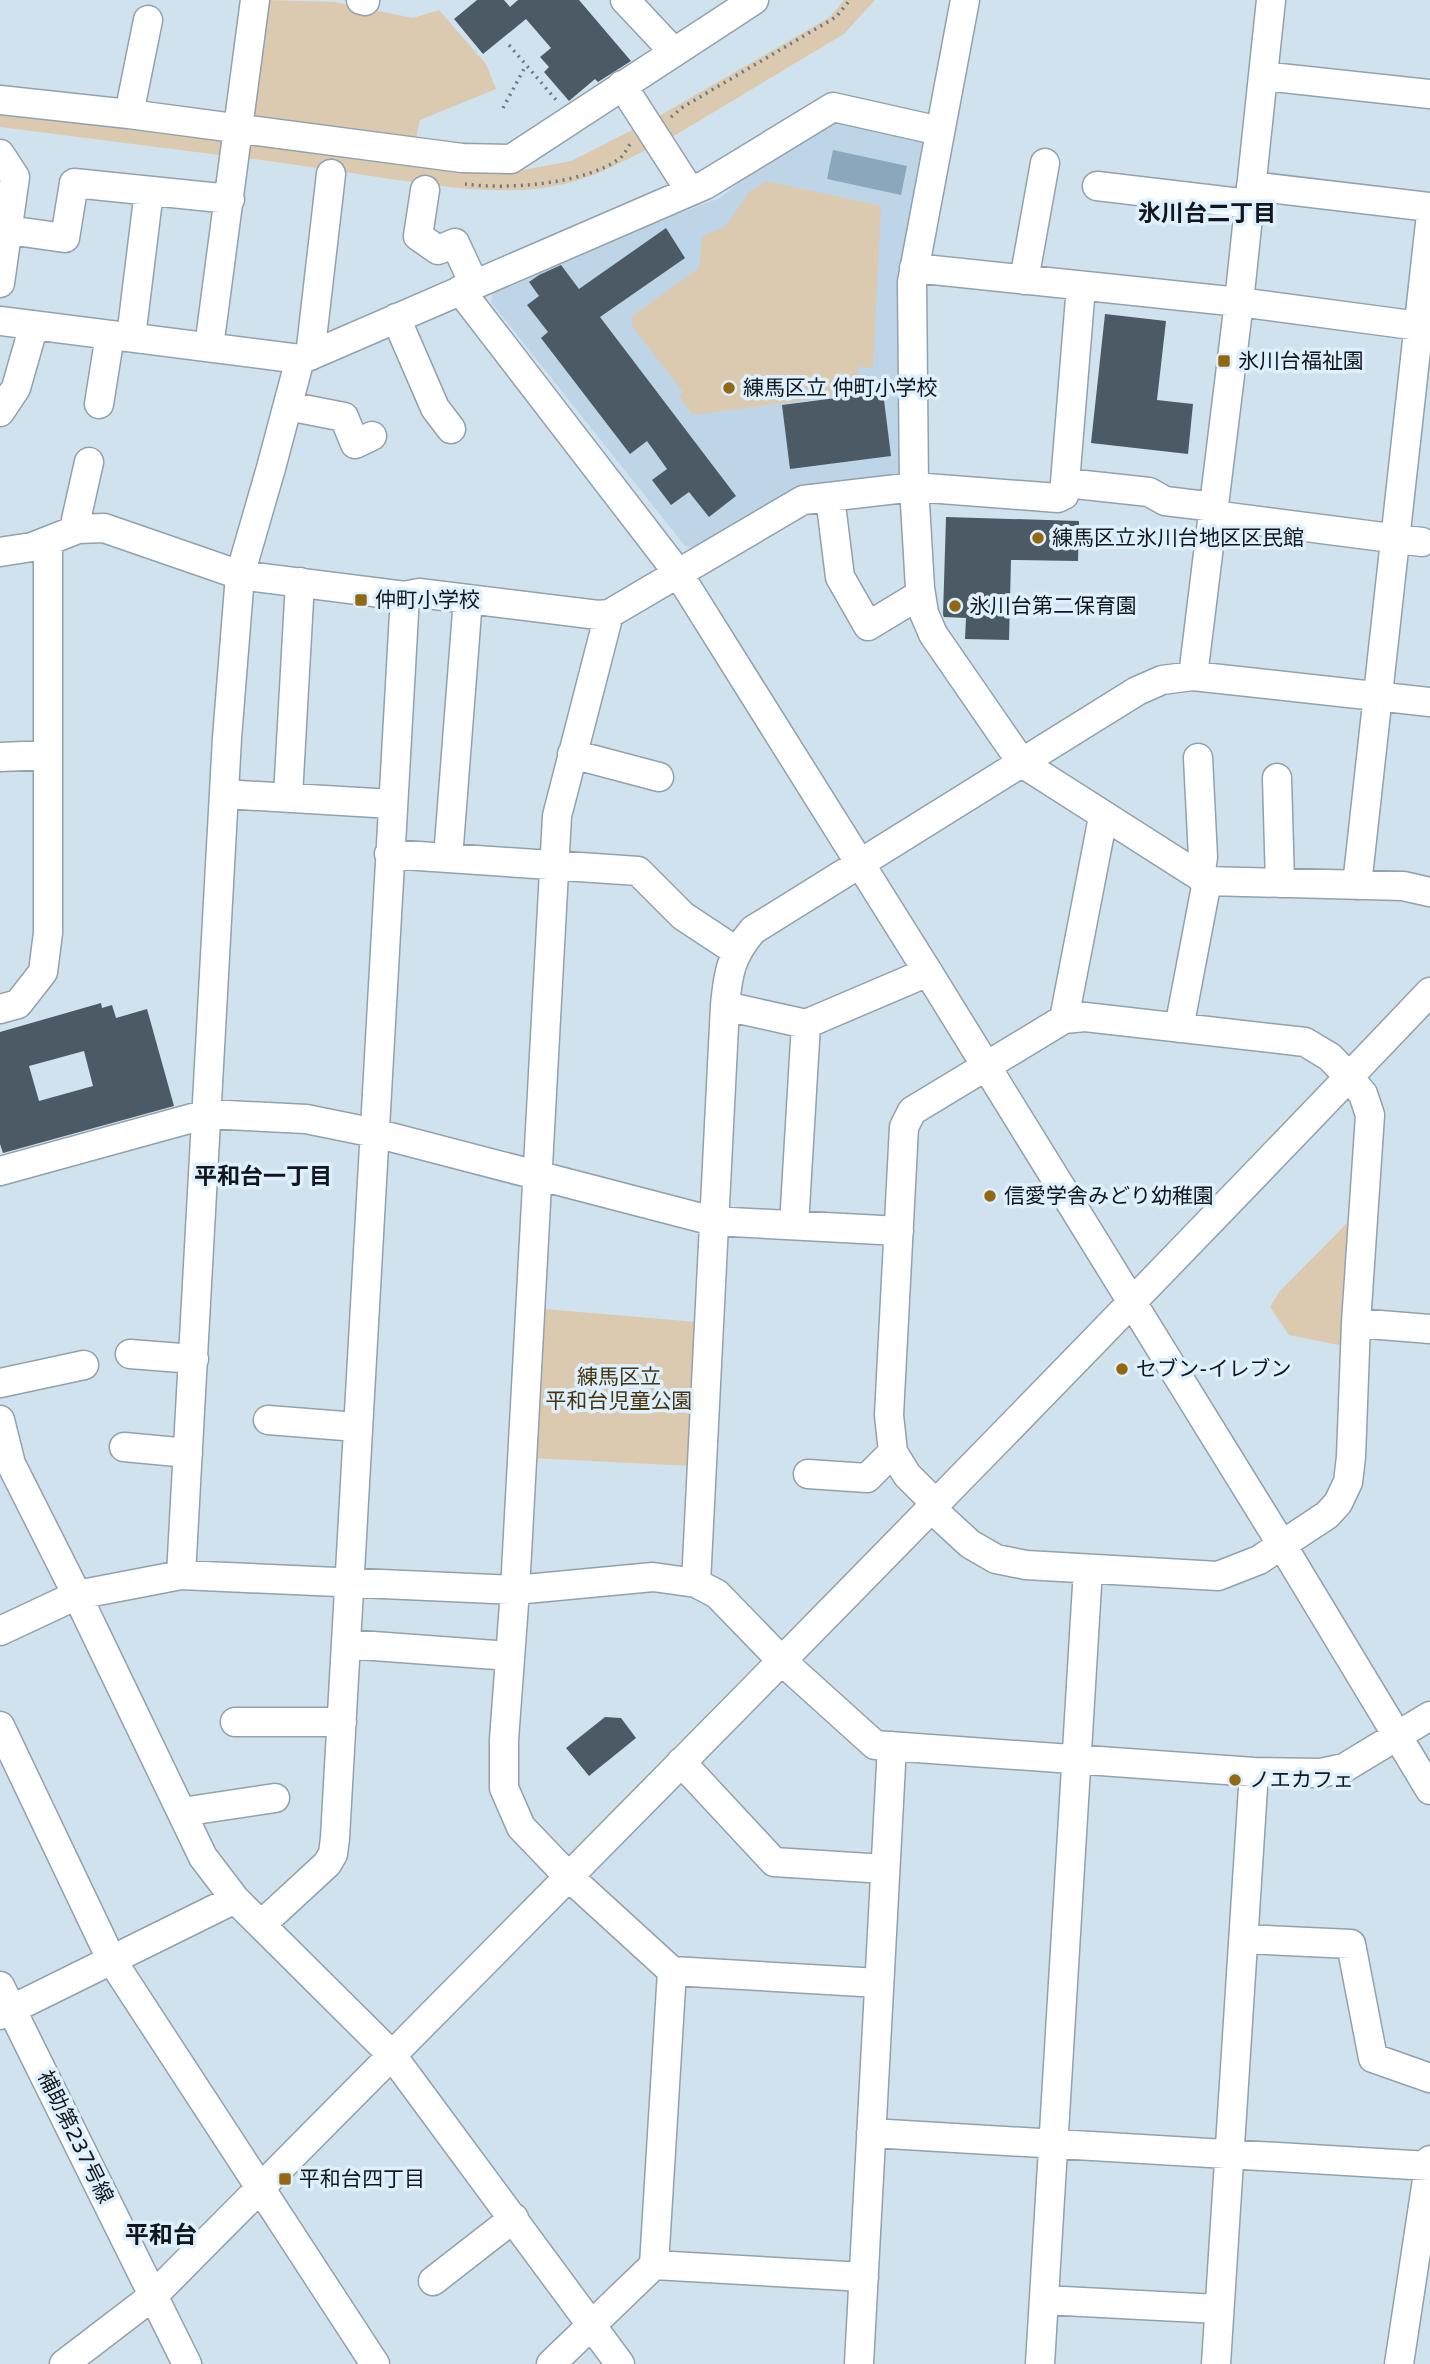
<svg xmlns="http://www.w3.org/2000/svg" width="1430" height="2364" font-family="'Varela Round','Noto Sans JP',sans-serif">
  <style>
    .built { fill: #bdd5e6 }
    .green { fill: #dbcab0 }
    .water { fill: #8ba7bc }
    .building { fill: #4b5a65; fill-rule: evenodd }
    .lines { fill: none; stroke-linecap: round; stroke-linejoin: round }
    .minor-casing { stroke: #91a1ad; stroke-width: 31 }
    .path { stroke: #6e7a83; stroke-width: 3.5; stroke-dasharray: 2 5; stroke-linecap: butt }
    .minor { stroke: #fff; stroke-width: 28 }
    .poi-dot { fill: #926812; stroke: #deeffd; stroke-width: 2.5 }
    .labels { text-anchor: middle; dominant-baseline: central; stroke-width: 7; stroke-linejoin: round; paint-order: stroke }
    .poi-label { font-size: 21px; fill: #11171c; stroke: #deeffd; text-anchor: start }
    .park-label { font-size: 21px; fill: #48340f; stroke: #deeffd }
    .street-label { font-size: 21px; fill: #11171c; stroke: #deeffd }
    .neighbourhood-label { font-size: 23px; font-weight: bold; fill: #11171c; stroke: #deeffd }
    .quarter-label { font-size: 24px; font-weight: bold; fill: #11171c; stroke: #deeffd }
  </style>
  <rect width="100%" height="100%" fill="#d1e2ef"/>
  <path class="built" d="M837,121L921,140L926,152L897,291L899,475L892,480L697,548L685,546L491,302L494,290L557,259L720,198L784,147Z"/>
  <path class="green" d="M268,0L335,2L413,18L439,10L486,64L496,89L420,120L415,144L251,118Z
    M844,0H875L844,34L667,140L654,119L830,17Z
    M0,107L227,137V156L0,127Z
    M638,127L650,148C626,160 602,173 576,181C513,199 448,187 384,178C338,171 292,164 246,158L249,143L476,171H517L571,161Z
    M767,181L881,206L873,368L858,367V393L693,415L679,396L683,392L632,326V316L699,268L702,237L726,226L750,191Z
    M1357,1213L1349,1347L1289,1335L1270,1307L1279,1292Z
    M544,1309L697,1322L690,1466L532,1458Z"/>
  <path class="water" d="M833,150L907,166L901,195L827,179Z"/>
  <path class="building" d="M477,0H504L510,7L518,0H579L631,61L598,82L595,79L569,101L544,72L549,67L540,57L551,48L526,19L483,54L454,19Z
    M666,228L685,258L600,317L736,496L709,517L689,492L671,505L652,480L667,469L647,441L630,454L541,338L548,332L527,305L539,296L529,282L539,275L561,265L579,289Z
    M1105,314L1166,321L1157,400L1193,404L1188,454L1091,443Z
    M883,392L891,456L790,469L782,405Z
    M946,517L1079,521L1078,561L1011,560L1009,640L965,639L966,618L944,617L943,615Z
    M101,1003L102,1008L112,1005L116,1018L147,1009L174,1106L3,1153L0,1144V1032ZM84,1051L93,1086L39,1101L29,1066Z
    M605,1717L621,1718L636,1738L589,1776L566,1748Z"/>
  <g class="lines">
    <g class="minor-casing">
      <path id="minor" d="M361,0L365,1
        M625,0L673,51
        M965,0L912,282L914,487L920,588L924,613L933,634L1022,763L1207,881L1403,886L1430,892
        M1263,76L1430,94
        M622,85L690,191
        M0,100L129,114L462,158L511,159L754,0
        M129,114L148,20
        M0,154L15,177L0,283
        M1097,186L1249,204
        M1251,186L1430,207
        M425,190L418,236L438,250L455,243L474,284
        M8,230L65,238L74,183L230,199
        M914,268L1239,302L1419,326
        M1024,280L1045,163
        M460,290L678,573L928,972L1282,1545L1430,1790
        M396,318L435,408L451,429
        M0,321L300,359L305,358L705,185L833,107L940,131
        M131,337L149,191
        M209,347L255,0
        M310,356L331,174
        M99,404L110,335
        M288,406L344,417L355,444L372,436
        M0,412L16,388L34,325
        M1066,483L1149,492L1165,501L1215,507
        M830,497L840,577L868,626L921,594
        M1213,515L1422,542
        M78,529L76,520L89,462
        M0,552L32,547L78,529L104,528L240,575L405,596L419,593L598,615L609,614L803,500L914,487L1058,498L1064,495L1081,286
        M609,614L557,816L515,1590L504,1740V1788L521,1827L568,1876L672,1971L654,2265
        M1193,676L1239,302L1271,0
        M572,754L659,777
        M0,757L47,755
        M1198,758L1203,857L1200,877
        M1277,778L1280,883
        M224,794L392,804
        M288,796L300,582
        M389,854L638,871L683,916L736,951
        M448,858L468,599
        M1357,885L1430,223
        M725,1006L806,1024L928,972
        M0,1009L18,1004L43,972L48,933V541
        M1064,1019L1103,817
        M1179,1028L1207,881
        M0,1171L207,1114L306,1119L375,1133L713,1221L899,1231
        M794,1225L806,1024
        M1356,1323L1430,1329
        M130,1354L194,1359
        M0,1383L84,1365
        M0,1420L11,1464L77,1595L203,1857L235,1899L391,2054L620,2364
        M268,1420L357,1427
        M124,1447L188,1453
        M808,1474L867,1478L893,1452
        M932,1509L970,1544L996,1559L1026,1565L1218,1576L1259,1560L1327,1515L1338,1503L1348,1482L1351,1457L1356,1323L1370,1115L1363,1094L1349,1077L1330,1057L1305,1042L1085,1017L1064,1019L912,1111L904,1127L889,1415L893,1452L907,1475L936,1504
        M181,1575L227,738L240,575L271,468L300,359
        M696,1583L725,1006C728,972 731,956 753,930L1137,691L1162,680L1193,676L1430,702
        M0,1631L77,1595L181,1575L515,1590L653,1577L696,1583L717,1594L782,1661L875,1745L1254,1772L1321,1773L1344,1768L1430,1716
        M346,1644L510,1656
        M235,1722H342
        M0,1726L111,1959L375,2364
        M681,1762L774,1862L885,1869
        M182,1812L275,1798
        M262,1924L327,1864L333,1854L335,1838L405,596
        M1244,1939L1351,1944L1373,2058L1430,2078
        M672,1971L879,1983
        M0,1986L187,2364
        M0,2015L235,1899
        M871,2133L1429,2166
        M433,2281L514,2218
        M1044,2300L1218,2309
        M64,2364L153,2296C582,1864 1011,1432 1430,992
        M551,2364L654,2265L864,2277
        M859,2364L892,1746
        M1040,2364L1088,1569
        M1216,2364L1254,1772
        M1399,2364L1430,2160"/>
    </g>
    <path class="path" d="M509,45L557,101
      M503,108L526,65
      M671,117L683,107L836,17L850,0
      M465,184C507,190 584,184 619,159C625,155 627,147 632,142"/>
    <use href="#minor" class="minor"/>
  </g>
  <g class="poi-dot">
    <rect x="1217" y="354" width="14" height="14" rx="3.5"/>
    <circle cx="729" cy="388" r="7"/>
    <circle cx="1038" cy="538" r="7"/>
    <rect x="354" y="593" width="14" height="14" rx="3.5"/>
    <circle cx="955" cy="606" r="7"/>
    <circle cx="990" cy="1196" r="7"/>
    <circle cx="1122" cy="1369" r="7"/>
    <circle cx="1235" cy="1780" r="7"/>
    <rect x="278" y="2172" width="14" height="14" rx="3.5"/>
  </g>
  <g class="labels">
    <g class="poi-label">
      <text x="1238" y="361">氷川台福祉園</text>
      <text x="743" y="388">練馬区立 仲町小学校</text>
      <text x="1052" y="538">練馬区立氷川台地区区民館</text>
      <text x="375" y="600">仲町小学校</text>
      <text x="969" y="606">氷川台第二保育園</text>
      <text x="1004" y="1196">信愛学舎みどり幼稚園</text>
      <text x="1136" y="1369">セブン-イレブン</text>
      <text x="1249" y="1780">ノエカフェ</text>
      <text x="299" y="2179">平和台四丁目</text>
    </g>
    <g class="park-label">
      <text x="619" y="1377">練馬区立<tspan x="619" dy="24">平和台児童公園</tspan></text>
    </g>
    <g class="street-label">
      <text transform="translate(75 2137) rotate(64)">補助第237号線</text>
    </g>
    <g class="neighbourhood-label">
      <text x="1207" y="214">氷川台二丁目</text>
      <text x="263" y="1177">平和台一丁目</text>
    </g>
    <g class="quarter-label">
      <text x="161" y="2235">平和台</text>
    </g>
  </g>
</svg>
